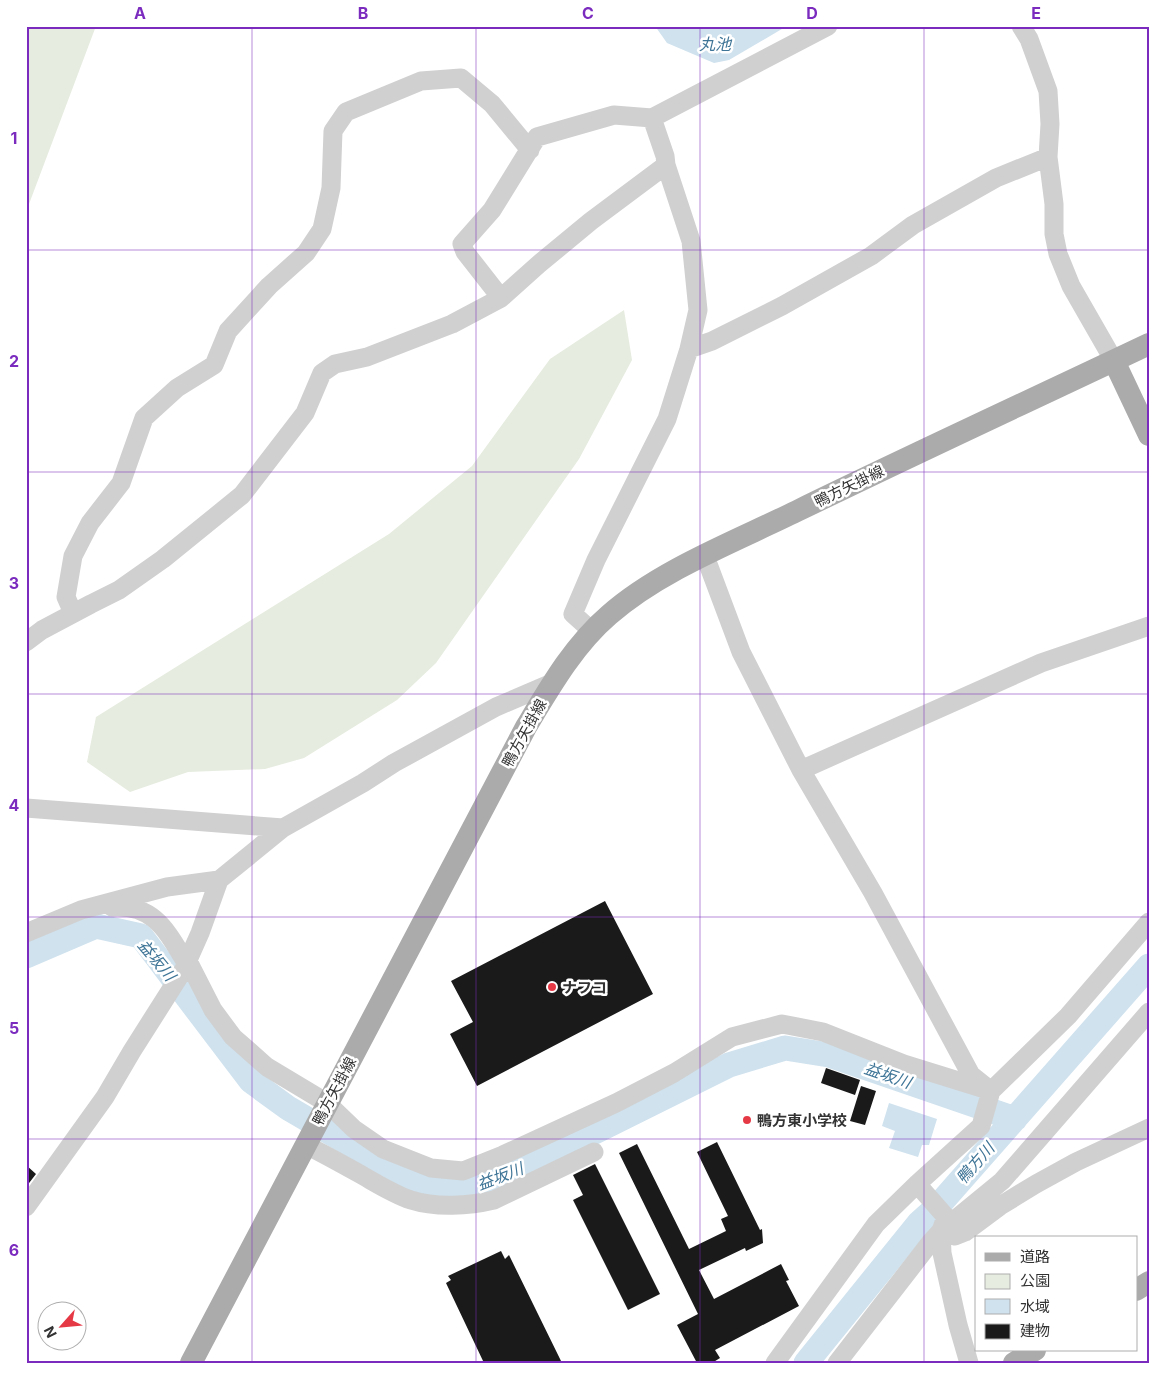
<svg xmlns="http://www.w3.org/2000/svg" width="1175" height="1389" font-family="Inter,'Noto Sans JP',sans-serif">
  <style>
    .green { fill: #e6ecdf }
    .water { fill: #cfe2ee }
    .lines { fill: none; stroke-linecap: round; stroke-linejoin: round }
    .river { stroke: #cfe2ee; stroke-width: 25 }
    .building { fill: #1a1a1a }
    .minor { stroke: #d0d0d0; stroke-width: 19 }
    .major { stroke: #ababab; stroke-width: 22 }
    .grid { fill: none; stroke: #7b2cbf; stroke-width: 1; stroke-opacity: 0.55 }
    .poi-dot { fill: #e63946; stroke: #fff; stroke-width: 2 }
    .labels { text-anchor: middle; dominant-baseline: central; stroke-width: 5; stroke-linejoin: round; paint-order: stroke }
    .street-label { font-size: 15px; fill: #333; stroke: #fff }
    .poi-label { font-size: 15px; font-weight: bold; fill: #333; stroke: #fff; text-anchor: start }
    .water-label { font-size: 16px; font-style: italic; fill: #3f7597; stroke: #fff }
    .neatline { fill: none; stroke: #7b2cbf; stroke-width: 2 }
    .grid-label { font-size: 16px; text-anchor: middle; font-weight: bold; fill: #7b2cbf }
  </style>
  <rect width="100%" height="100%" fill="#fff"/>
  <path class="green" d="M26,26H96L26,212Z
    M624,310L632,360L579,459L436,663L397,700L304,758L265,769L188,772L130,792L87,762L96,717L389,534L472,466L550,359Z"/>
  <path class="water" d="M655,26H787L729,60L714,63L667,43Z
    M889,1103L937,1119L929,1145H922L918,1157L889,1148L895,1131L882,1126Z"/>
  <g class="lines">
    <path class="river" d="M26,956L96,926L141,936L251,1081L288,1108L406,1177L433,1188L473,1187L496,1181L729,1065L785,1048L829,1055L1015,1119
      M806,1363L919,1223L938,1206L1149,966"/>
  </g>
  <path class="building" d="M605,901L653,994L477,1086L450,1034L473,1022L451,981Z
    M826,1068L860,1080L855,1095L821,1083Z
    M861,1086L876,1091L865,1125L850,1121Z
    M717,1142L760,1230L762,1229L763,1243L746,1251L745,1248L699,1270L714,1299L781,1264L789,1280L786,1281L799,1306L715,1350L720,1358L712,1363H697L677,1325L698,1314L619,1153L637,1144L689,1249L726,1231L721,1219L728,1216L697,1152Z
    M595,1164L660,1294L628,1310L573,1200L583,1195L573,1175Z
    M26,1165L36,1174L26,1187Z
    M501,1251L505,1259L509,1255L562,1363H484L446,1283L451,1280L448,1276Z"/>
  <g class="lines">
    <path class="minor" d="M1021,26L1029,39L1048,91L1050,124L1048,157L1054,204V234L1058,254L1071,286L1114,361
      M501,298L465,252L462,244L492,210L537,137L614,115L652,118L828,26
      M689,349L712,341L782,306L871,256L913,225L996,178L1048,157
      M705,556L741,652L801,770L873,893L971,1075L986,1087
      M73,613L66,597L73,556L90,523L121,483L144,418L177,388L214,365L228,331L269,286L306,253L322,229L331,188L333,131L346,112L421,81L461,78L492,104L530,150
      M593,632L573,614L596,560L667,419L689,349L698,310L691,241L666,165L665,156L652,118
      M26,642L42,630L91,604L119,590L163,559L242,495L305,413L322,373L335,364L367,357L452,324L501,298L539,264L591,221L666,165
      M801,770L1041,663L1149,626
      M26,808L283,828
      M112,907C155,904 167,932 187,964
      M26,933L81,910L167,887L219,880
      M188,961L213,1010L233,1037L267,1067L327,1103L354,1129L383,1149L431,1168L463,1171L503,1155L616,1103L674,1073L732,1037L782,1024L823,1032L904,1064L991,1091
      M306,1145C324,1154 342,1164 360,1174C376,1183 393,1194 411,1200C436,1208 469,1206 494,1200L594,1152
      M917,1184L946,1217L941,1231L942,1253L958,1325L969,1363
      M26,1207L105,1097L132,1051L184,969L200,933L219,880L283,828L363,783L394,763L496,707L552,683
      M941,1231L955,1236L965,1232L1000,1206L1036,1184L1076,1162L1149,1128
      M775,1363L876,1224L917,1184L981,1126L991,1091L1068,1016L1149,922
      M837,1363L930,1243L941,1231L1002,1181L1149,1012"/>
    <path class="major" d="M1114,361L1149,435
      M1136,1290L1149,1282
      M191,1363L526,727C550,687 574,645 609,615C660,570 736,541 797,511C914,454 1031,400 1149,344
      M1014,1363L1035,1350"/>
  </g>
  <path class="grid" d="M252,26V1363M476,26V1363M700,26V1363M924,26V1363M26,250H1149M26,472H1149M26,694H1149M26,917H1149M26,1139H1149"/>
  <g class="poi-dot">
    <circle cx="552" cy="987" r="5"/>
    <circle cx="747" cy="1120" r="5"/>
  </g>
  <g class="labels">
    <g class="street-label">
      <text transform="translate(849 486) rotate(-26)">鴨方矢掛線</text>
      <text transform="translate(524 733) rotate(-61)">鴨方矢掛線</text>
      <text transform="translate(334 1091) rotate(-62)">鴨方矢掛線</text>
    </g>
    <g class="poi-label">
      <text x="562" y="987">ナフコ</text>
      <text x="757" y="1120">鴨方東小学校</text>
    </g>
    <g class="water-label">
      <text x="715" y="44">丸池</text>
      <text transform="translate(157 960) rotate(50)">益坂川</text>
      <text transform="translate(888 1075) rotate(19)">益坂川</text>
      <text transform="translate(975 1163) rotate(-49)">鴨方川</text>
      <text transform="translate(500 1176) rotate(-21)">益坂川</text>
    </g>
  </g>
  <rect width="1175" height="1389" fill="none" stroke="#ffffff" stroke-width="55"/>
  <rect x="975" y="1236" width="162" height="115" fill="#ffffff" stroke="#adadad"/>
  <rect x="985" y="1253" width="25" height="8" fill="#ababab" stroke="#adadad"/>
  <text x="1020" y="1262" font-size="15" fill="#333333">道路</text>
  <rect x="985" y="1274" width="25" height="15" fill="#e6ecdf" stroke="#adadad"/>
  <text x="1020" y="1286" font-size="15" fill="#333333">公園</text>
  <rect x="985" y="1299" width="25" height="15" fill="#cfe2ee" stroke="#adadad"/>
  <text x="1020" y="1312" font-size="15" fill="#333333">水域</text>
  <rect x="985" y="1324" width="25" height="15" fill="#1a1a1a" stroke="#adadad"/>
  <text x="1020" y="1336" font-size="15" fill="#333333">建物</text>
  <g transform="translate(62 1326) rotate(243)"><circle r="24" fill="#ffffff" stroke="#adadad"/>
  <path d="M0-4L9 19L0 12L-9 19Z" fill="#e63946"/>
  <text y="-8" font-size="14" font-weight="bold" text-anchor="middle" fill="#333333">N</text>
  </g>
  <rect x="28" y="28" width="1120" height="1334" class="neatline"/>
  <g class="grid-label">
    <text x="140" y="19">A</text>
    <text x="363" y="19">B</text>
    <text x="588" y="19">C</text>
    <text x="812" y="19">D</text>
    <text x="1036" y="19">E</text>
    <text x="14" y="144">1</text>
    <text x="14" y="367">2</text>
    <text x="14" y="589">3</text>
    <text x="14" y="811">4</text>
    <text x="14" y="1034">5</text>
    <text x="14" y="1256">6</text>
  </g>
</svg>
